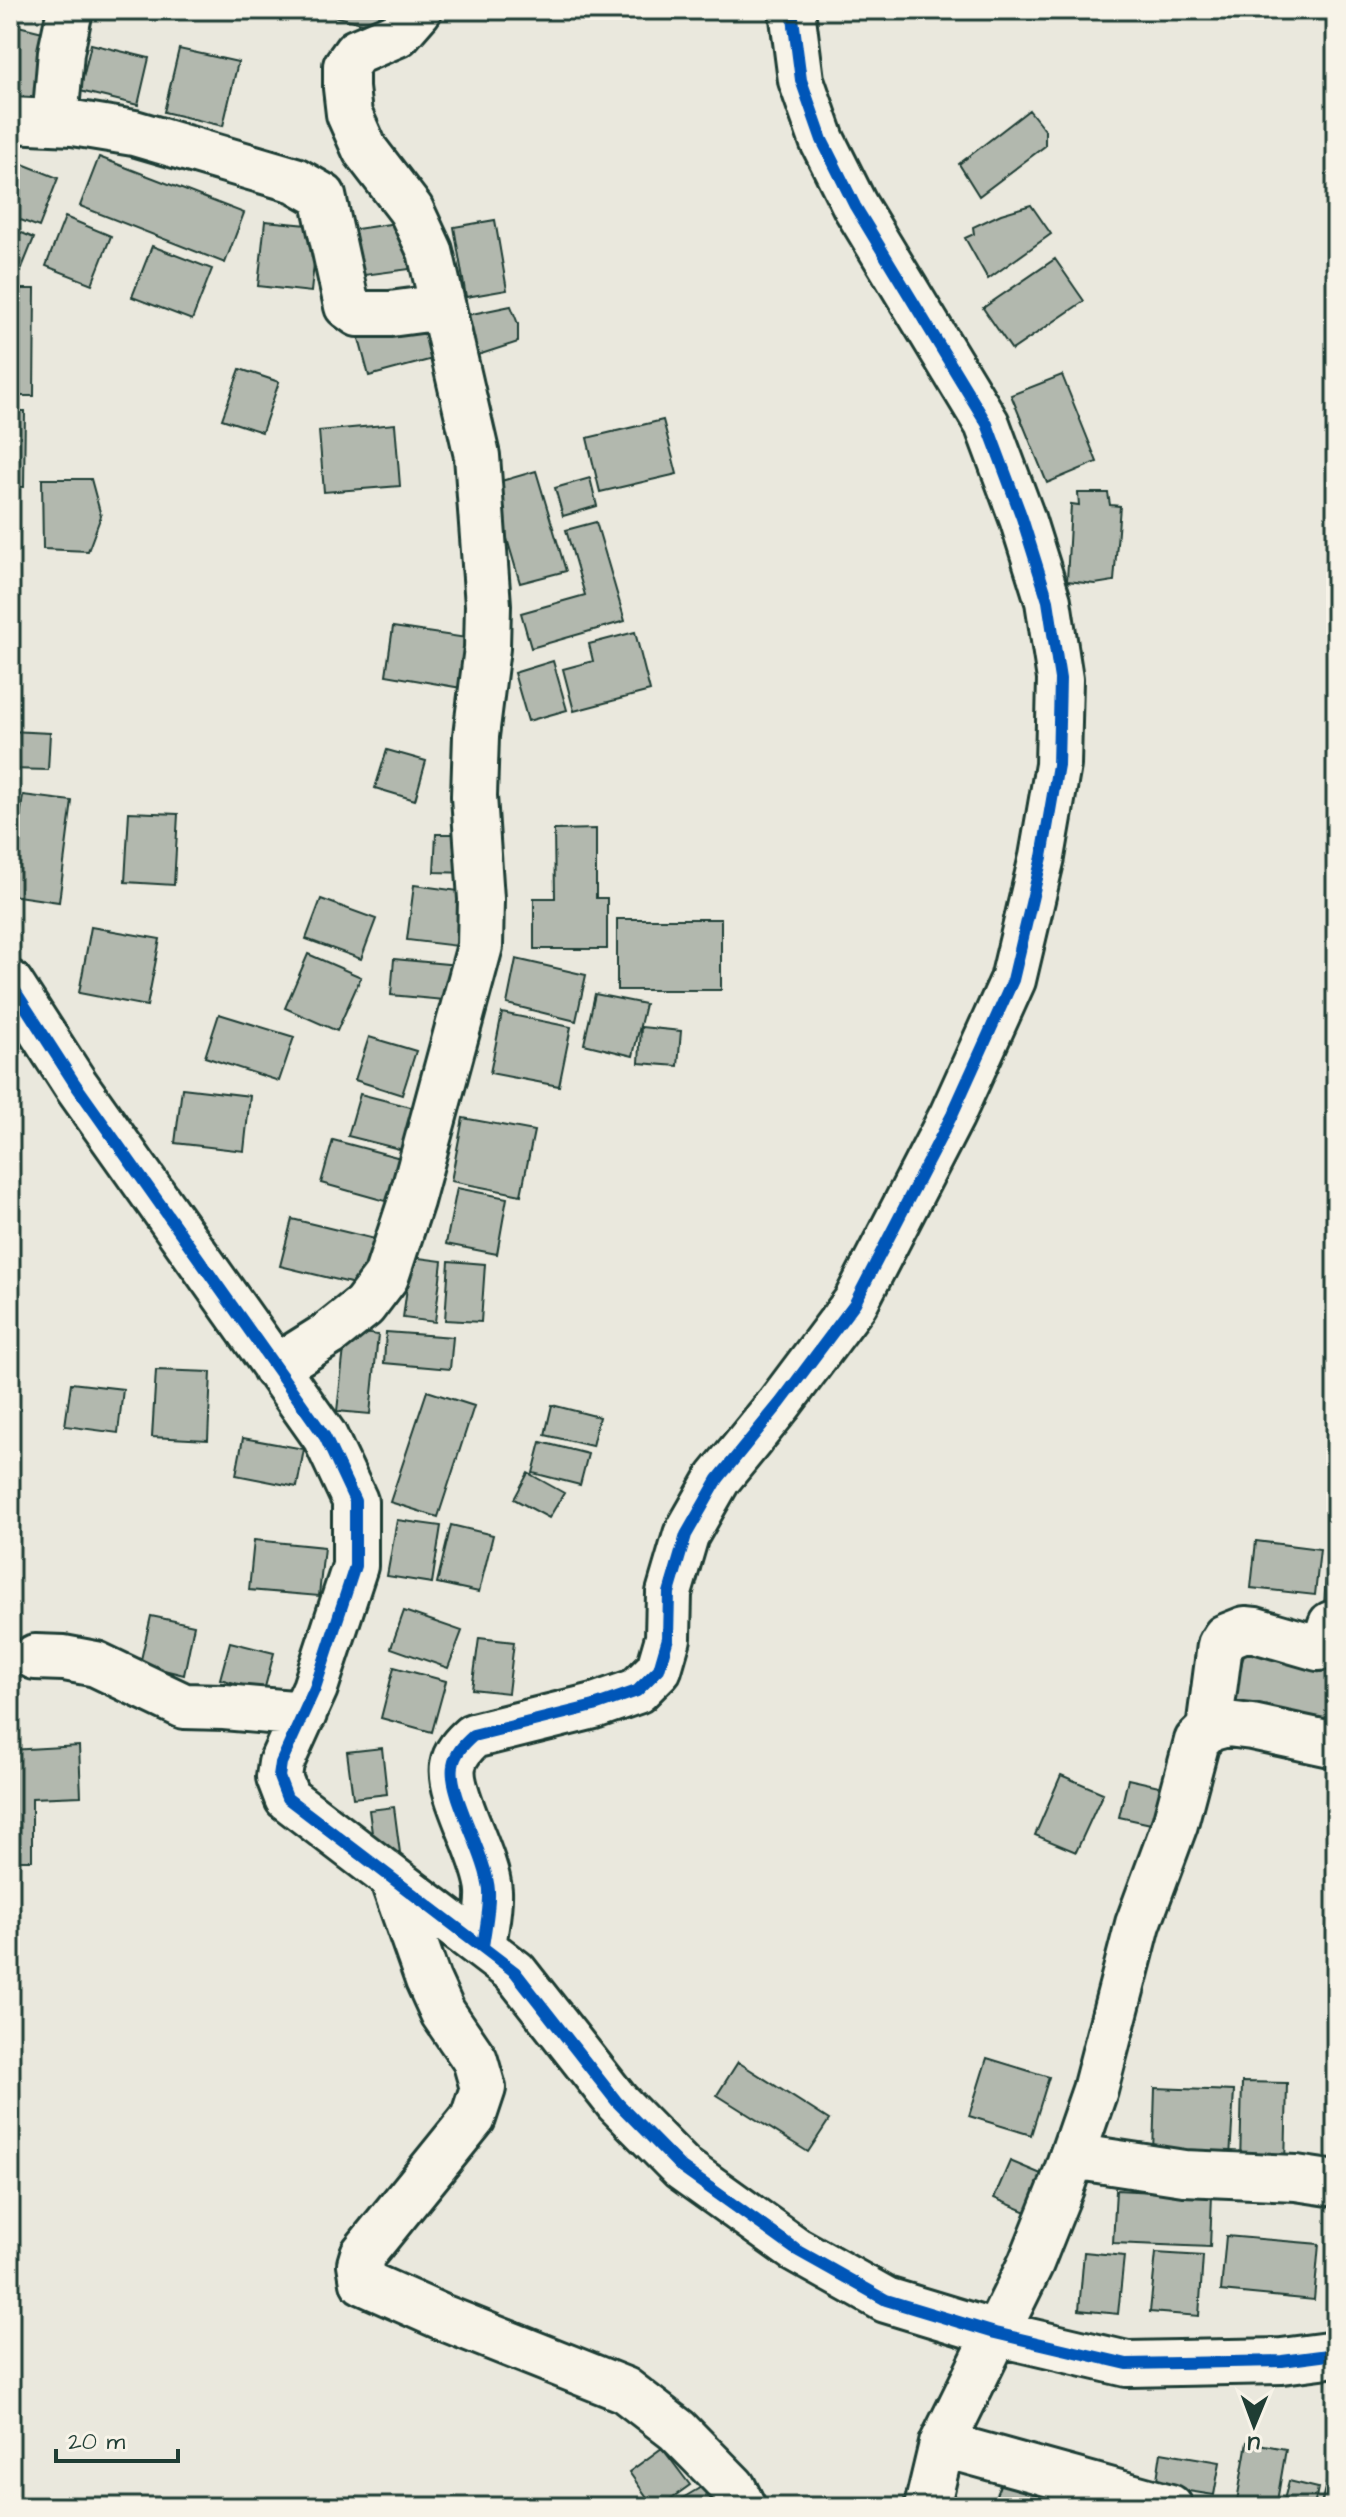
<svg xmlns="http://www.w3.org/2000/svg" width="1346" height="2517" font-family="'Architects Daughter',sans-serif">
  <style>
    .building { fill: #b2b8ae; stroke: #1f3d34; stroke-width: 2 }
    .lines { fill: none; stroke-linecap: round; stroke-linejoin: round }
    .street-casing { stroke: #1f3d34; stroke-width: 50 }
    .street { stroke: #f7f3e8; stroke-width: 44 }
    .cycleway-casing { stroke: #f7f3e8; stroke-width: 17 }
    .cycleway { stroke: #0057b8; stroke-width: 12 }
  </style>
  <rect width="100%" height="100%" fill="#eae8dd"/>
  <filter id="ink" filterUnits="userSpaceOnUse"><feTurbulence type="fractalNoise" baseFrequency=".0125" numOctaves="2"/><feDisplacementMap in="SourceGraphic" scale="16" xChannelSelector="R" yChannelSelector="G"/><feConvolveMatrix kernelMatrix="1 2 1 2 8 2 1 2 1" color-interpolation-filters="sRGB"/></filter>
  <g filter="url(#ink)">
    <path class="building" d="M308,10H392L387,29Z
      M10,24L51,34L35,101L10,95Z
      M91,44L149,58L138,105L80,91Z
      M179,49L238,62L223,126L164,112Z
      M1029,110L1045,130V146L979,196L959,164Z
      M99,157L244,213L225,263L80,206Z
      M10,159L58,178L39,227L10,216Z
      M1031,205L1051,234L988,279L965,238L974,234L973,227L1001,214Z
      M65,217L111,236L92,284L46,266Z
      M495,220L507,290L466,297L454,227Z
      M265,221L318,226L311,292L258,286Z
      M403,222L410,269L357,276L350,230Z
      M10,228L34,238L19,275L10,272Z
      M152,246L212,269L192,320L132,297Z
      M1055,259L1084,301L1012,350L983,308Z
      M10,289H35L34,396H10Z
      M511,306L518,324V342L469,358L462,316Z
      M433,314L444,356L369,376L358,335Z
      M240,369L279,382L262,432L222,419Z
      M1062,375L1097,462L1047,483L1011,395Z
      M10,411H25L24,487H10Z
      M663,420L677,474L600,492L587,438Z
      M395,424L400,486L324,492L319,431Z
      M536,471L566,571L520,583L491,484Z
      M590,478L597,506L563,516L555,488Z
      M42,479H91L101,516L88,551L43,549Z
      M1078,493H1108L1110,505L1120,506L1114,581L1095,584L1067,581L1071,504L1079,505Z
      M596,522L625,621L531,648L521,613L585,595L566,530Z
      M393,627L480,640L473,690L386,675Z
      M635,632L650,691L574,711L563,669L593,661L589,644Z
      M553,661L567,710L528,721L514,673Z
      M10,731L50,733L48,770L10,769Z
      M387,750L426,761L415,800L375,788Z
      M23,795L72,801L59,902L10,895Z
      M129,812L178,814L174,885L125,882Z
      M596,829V898H607V949H534V898H555L554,830Z
      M436,834H470V873L434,872Z
      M414,885L474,893L466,947L407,940Z
      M321,899L376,919L361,959L306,939Z
      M617,919H721V990H617Z
      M91,927L160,939L147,1006L79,993Z
      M308,954L361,977L337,1031L285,1008Z
      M394,959L458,965L454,1001L391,995Z
      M516,959L586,975L576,1021L507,1004Z
      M595,994L645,1004L633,1056L584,1044Z
      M502,1013L571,1027L559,1086L490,1073Z
      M219,1014L294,1037L279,1081L205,1057Z
      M641,1027L681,1031L678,1066L639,1063Z
      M369,1037L416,1051L402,1095L355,1080Z
      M182,1088L250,1096L244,1151L175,1143Z
      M360,1094L430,1112L419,1154L348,1136Z
      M463,1118L534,1131L521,1195L451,1181Z
      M333,1140L408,1160L396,1204L321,1183Z
      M457,1188L507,1198L497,1254L446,1244Z
      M292,1219L379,1240L367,1287L280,1266Z
      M411,1257L442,1261L435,1322L403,1318Z
      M449,1261L485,1264L481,1322L445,1320Z
      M346,1331L378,1335L370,1414L337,1411Z
      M386,1332L453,1337L450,1369L384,1363Z
      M156,1370L211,1372L208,1440L152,1437Z
      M71,1383L123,1389L118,1433L65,1426Z
      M427,1391L474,1406L438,1517L390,1502Z
      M552,1405L599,1417L592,1446L545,1435Z
      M243,1438L304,1449L297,1487L236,1475Z
      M541,1442L588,1454L580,1485L533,1473Z
      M528,1473L564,1493L549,1518L514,1499Z
      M397,1520L441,1526L432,1583L387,1576Z
      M451,1525L493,1535L479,1592L437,1583Z
      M254,1540L324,1547L319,1596L249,1590Z
      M1256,1541L1320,1549L1315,1595L1251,1588Z
      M1328,1545L1336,1546V1607L1324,1606Z
      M404,1611L462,1631L448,1668L391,1648Z
      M151,1616L194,1625L184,1675L140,1664Z
      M479,1638L514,1642L508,1693L472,1689Z
      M230,1642L274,1653L264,1691L220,1679Z
      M1246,1645L1336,1667V1726L1233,1701Z
      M394,1667L446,1681L432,1732L381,1718Z
      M79,1746L81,1796L32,1798V1860H10V1750Z
      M382,1748L387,1794L353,1798L347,1752Z
      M1061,1775L1103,1793L1076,1852L1035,1835Z
      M1128,1779L1168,1788L1160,1826L1119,1817Z
      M394,1807L400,1853L375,1856L369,1810Z
      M987,2058L1049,2077L1031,2135L969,2116Z
      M738,2062L829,2120L808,2152L717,2095Z
      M1242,2082L1287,2083L1285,2167L1240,2166Z
      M1155,2088L1234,2091L1230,2158L1153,2154Z
      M1010,2161L1058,2181L1043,2219L994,2198Z
      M1116,2190L1212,2195L1210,2247L1113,2243Z
      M1226,2236L1319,2244L1314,2300L1221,2291Z
      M1084,2252L1124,2256L1118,2314L1079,2310Z
      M1156,2253L1203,2256L1199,2316L1150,2312Z
      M1247,2442L1286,2449L1276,2507H1236Z
      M662,2448L690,2485L659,2507H654L629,2472Z
      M1161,2452L1220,2462L1214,2495L1156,2486Z
      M1334,2455L1336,2456V2507H1320Z
      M1009,2463L1051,2480L1040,2507H991Z
      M1055,2481L1111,2507H1046Z
      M1289,2481L1318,2488L1314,2507H1282Z
      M703,2486L716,2507H679L676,2502Z"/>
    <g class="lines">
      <g class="street-casing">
        <path id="street" d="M10,120L73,123L134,133L295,180L323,196L347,306L358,314H390L443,307
          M55,122L61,52L70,10
          M10,983L75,1084L325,1437L355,1501V1566L315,1688L281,1763L279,1777L287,1798L515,1972L617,2102L682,2168L795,2249L886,2300L995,2333L1127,2364L1282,2361L1336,2354
          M275,1368L329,1334L364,1306L386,1277L411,1201L480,946L481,899L474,796L476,736L487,648L488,605L477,456L430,251L411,210L365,150L349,114L346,88V66L356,52L398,34L419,10
          M35,1657L64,1658L96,1664L184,1706L224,1707L304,1714
          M1209,1729L1220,1645L1225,1637L1245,1629L1255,1630L1318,1648L1325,1642L1331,1624
          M392,1878L428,1980L443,2013L475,2060L483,2088L473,2118L363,2254L360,2264L363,2282L444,2318L625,2390L677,2430L733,2487L743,2507
          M483,1947C485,1929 490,1909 489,1891C487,1856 448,1794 453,1766C455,1753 464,1744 473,1736L594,1706L637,1691L659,1669L668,1638L669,1593L686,1535L718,1479L780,1403L855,1303L952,1115L1013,980L1042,857L1058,765L1060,679L1048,601L1022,518L987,424L855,206L822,140L801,80L792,10
          M1072,2156L1184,2173L1296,2178L1336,2184
          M942,2444L1170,2507
          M927,2507L942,2444L1031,2263L1061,2188L1095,2090L1138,1924L1175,1824L1197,1741L1209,1729L1227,1724L1252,1727L1336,1745"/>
      </g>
      <use href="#street" class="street"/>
      <g class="cycleway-casing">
        <path id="cycleway" d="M10,983L75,1084L325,1437L355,1501V1566L315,1688L281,1763L279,1777L287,1798L515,1972L617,2102L682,2168L795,2249L886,2300L995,2333L1127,2364L1282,2361L1336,2354
          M483,1947C485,1929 490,1909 489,1891C487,1856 448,1794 453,1766C455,1753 464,1744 473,1736L594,1706L637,1691L659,1669L668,1638L669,1593L686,1535L718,1479L780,1403L855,1303L952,1115L1013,980L1042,857L1058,765L1060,679L1048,601L1022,518L987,424L855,206L822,140L801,80L792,10"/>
      </g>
      <use href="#cycleway" class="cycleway"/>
    </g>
  </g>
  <rect width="1346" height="2517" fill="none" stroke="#f7f3e8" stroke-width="40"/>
  <rect x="20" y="20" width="1306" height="2477" fill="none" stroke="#1f3d34" stroke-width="3" filter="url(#ink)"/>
  <g transform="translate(1254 2425) rotate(181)" stroke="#f7f3e8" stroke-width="6" paint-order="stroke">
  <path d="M0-6L14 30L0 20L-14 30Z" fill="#1f3d34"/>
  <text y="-12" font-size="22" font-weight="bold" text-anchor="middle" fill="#1f3d34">U</text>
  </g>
  <path d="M56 2449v12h122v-12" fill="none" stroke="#1f3d34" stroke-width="4"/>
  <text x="68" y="2449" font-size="24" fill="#1f3d34" stroke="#f7f3e8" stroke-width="6" paint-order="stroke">20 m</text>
</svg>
